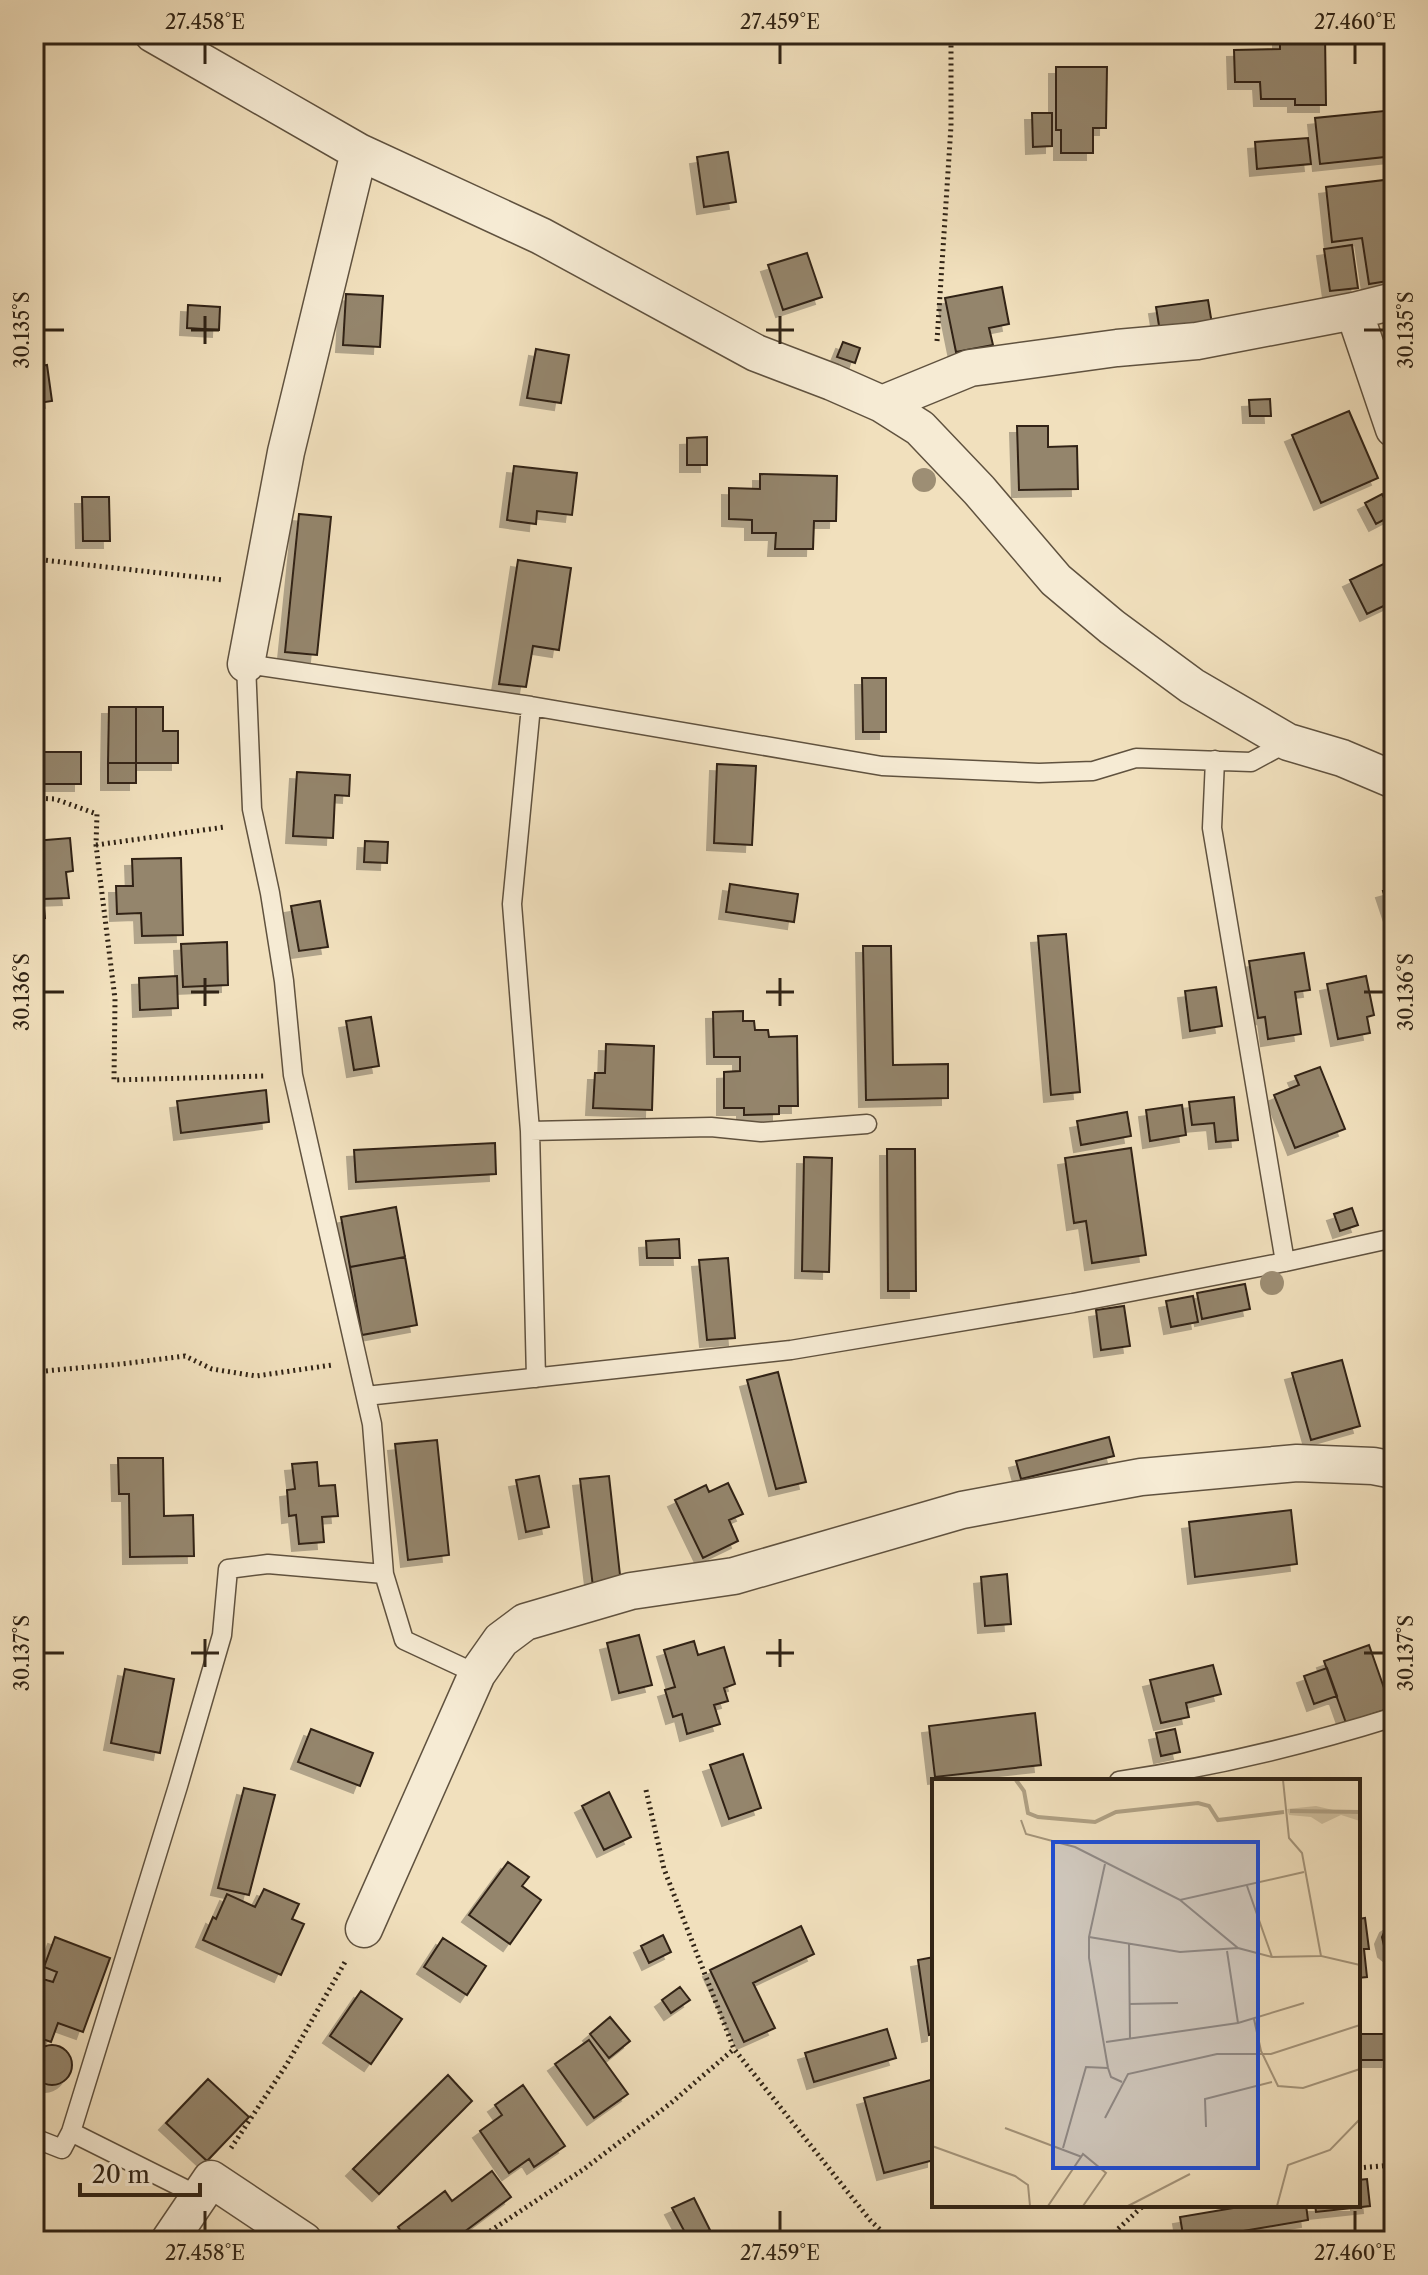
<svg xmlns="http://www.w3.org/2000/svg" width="1428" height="2275" font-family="'Libre Caslon Text',serif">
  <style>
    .building { fill: #94856c; stroke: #302315; stroke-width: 2; filter: url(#shadow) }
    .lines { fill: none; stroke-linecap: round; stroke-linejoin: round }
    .service-casing { stroke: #60523f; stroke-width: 21 }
    .minor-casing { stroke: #60523f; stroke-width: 39 }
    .path { stroke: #302315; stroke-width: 5; stroke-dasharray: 2 4; stroke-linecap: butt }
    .service { stroke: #f6ebd4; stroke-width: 18 }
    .minor { stroke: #f6ebd4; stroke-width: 36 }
    .tree { fill: #9d8e74 }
    .ticks { fill: none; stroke: #302315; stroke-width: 3 }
    .inset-river { fill: none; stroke: #afa084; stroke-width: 4 }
    .inset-road { fill: none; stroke: #a4947a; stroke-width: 2 }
    .view { fill: #1d4ed8; fill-opacity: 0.15; stroke: #1d4ed8; stroke-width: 4 }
    .inset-edge { fill: none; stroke: #302315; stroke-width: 4 }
    .neatline { fill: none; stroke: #302315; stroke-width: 3 }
    .ticks-label { font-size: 20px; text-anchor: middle; fill: #302315 }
  </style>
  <defs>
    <filter id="shadow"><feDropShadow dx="-7" dy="7" stdDeviation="0" flood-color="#0004"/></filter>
  </defs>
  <rect width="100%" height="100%" fill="#f1e0bd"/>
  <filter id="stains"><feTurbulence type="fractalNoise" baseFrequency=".0025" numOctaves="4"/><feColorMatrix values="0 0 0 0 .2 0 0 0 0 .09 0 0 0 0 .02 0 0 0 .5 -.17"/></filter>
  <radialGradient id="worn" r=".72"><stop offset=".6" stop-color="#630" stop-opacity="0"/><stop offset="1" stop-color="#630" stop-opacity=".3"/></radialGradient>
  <path class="building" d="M1293,34H1325L1326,105H1295V99H1261L1260,82H1235L1234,50L1280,49V37H1293Z
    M1056,67H1107L1106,128H1093V153H1061V130H1056Z
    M1394,110V156L1320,164L1315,118Z
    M1032,113H1052V146L1033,147Z
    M1308,138L1311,164L1257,169L1255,142Z
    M728,152L736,202L704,207L697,157Z
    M1393,179L1394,280L1369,284L1362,238L1332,242L1326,187Z
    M1352,245L1358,288L1330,291L1324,249Z
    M807,253L822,297L783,310L768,265Z
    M1002,287L1009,324L989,328L993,345L956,352L945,298Z
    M346,294L383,296L380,347L343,345Z
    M1208,300L1213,330L1161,338L1156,307Z
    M188,305L220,307L219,330L187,328Z
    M843,342L860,348L855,363L837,357Z
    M536,349L569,355L561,403L527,398Z
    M47,365L52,401L38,403L42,426L34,427V367Z
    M1270,399L1271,416H1250L1249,400Z
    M1349,411L1378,478L1321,503L1292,435Z
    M1017,426H1048V447L1077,446L1078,489L1019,490Z
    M707,437V465H687V438Z
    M514,466L577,473L572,515L537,511L536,524L507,520Z
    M760,474L837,476L836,521H814L813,549H775L776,533H752V520L729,519V488L760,489Z
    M1382,494L1393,515L1376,524L1365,503Z
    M82,497H109L110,541H83Z
    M299,514L331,517L317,655L285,652Z
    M1394,559V601L1367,614L1350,580Z
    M518,560L571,568L559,650L533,646L526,687L499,684Z
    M862,678H886V732H863Z
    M109,707H136V763H108Z
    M136,707H163V731H178V763H136Z
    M34,752H81V784H34Z
    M108,763H136V783H108Z
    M717,764L756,766L752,845L714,843Z
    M297,772L350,775L349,796L335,795L333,838L293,836Z
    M70,838L73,871L66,872L69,898L43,899L45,918L34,919V841Z
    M365,841L388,842L387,863L364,862Z
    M181,858L183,935L142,936L141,913L117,914L116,886H133L132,859Z
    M730,884L798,894L794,922L726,912Z
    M1394,888V924L1383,891Z
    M320,901L328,947L299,951L291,906Z
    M1066,934L1080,1092L1051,1095L1038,936Z
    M227,942L228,985L183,987L181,944Z
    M863,946H891L893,1065L948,1064V1098L866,1100Z
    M1304,953L1310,990L1295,992L1301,1034L1268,1039L1265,1017L1258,1018L1249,961Z
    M177,976L178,1008L140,1010L139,978Z
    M1366,976L1374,1015L1367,1017L1370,1033L1338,1039L1327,984Z
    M1216,987L1222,1026L1190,1031L1185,991Z
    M743,1011V1021H754L755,1030H768L769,1037L797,1036L798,1106H779V1114L744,1115V1108H724V1072L740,1071V1057H714L713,1012Z
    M371,1017L379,1066L354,1070L346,1021Z
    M606,1044L654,1046L652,1110L593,1108L595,1073H605Z
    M1320,1067L1345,1129L1295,1148L1274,1095L1299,1085L1295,1076Z
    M266,1090L269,1122L181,1133L177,1101Z
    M1234,1097L1238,1140L1216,1142L1214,1123L1192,1125L1189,1102Z
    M1182,1105L1186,1135L1150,1141L1146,1110Z
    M1127,1112L1131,1136L1081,1145L1077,1121Z
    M495,1143L496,1174L356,1182L354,1150Z
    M1131,1148L1146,1255L1092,1263L1086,1221L1074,1223L1065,1158Z
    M887,1149H915L916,1291H888Z
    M804,1157L832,1158L829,1272L802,1271Z
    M396,1207L405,1257L350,1267L341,1217Z
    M1352,1208L1358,1225L1340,1231L1334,1214Z
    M679,1239L680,1258H647L646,1241Z
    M405,1257L417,1325L362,1335L350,1267Z
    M728,1258L735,1338L707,1340L699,1260Z
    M1245,1284L1250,1309L1202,1319L1197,1293Z
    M1193,1296L1198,1322L1171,1327L1166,1301Z
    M1124,1306L1130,1346L1101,1350L1096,1310Z
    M1342,1360L1360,1426L1311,1440L1292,1373Z
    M778,1372L806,1482L776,1489L747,1380Z
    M1109,1437L1114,1456L1021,1479L1016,1461Z
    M437,1440L449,1555L408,1560L395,1444Z
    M118,1458H163L164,1516L193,1515L194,1556L130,1557L129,1494H119Z
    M317,1462L319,1486L335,1485L338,1516L322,1517L324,1542L299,1544L296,1515L289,1516L287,1490L295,1489L292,1464Z
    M539,1476L549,1527L526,1532L516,1480Z
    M609,1476L621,1584L593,1587L580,1479Z
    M728,1483L743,1514L729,1520L738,1541L703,1558L675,1500L706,1485L709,1492Z
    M1291,1510L1297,1564L1195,1577L1189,1522Z
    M1007,1574L1011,1624L985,1626L981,1577Z
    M639,1635L652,1685L619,1693L607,1643Z
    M694,1641L698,1655L724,1647L735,1684L724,1688L728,1701L714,1705L720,1724L687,1734L682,1714L673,1717L665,1690L675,1687L664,1650Z
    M1369,1645L1391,1708L1346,1723L1324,1661Z
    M1213,1665L1221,1694L1186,1703L1189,1717L1161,1723L1150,1680Z
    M1327,1668L1337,1696L1314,1704L1304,1676Z
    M125,1669L174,1679L160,1753L111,1743Z
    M1035,1713L1041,1765L935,1777L929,1726Z
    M311,1729L373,1753L360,1786L298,1762Z
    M1175,1729L1180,1752L1161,1756L1156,1733Z
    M743,1754L761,1808L729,1819L710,1765Z
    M244,1788L275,1795L249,1895L218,1888Z
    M609,1792L631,1837L604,1850L582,1806Z
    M508,1862L529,1877L522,1886L541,1900L510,1944L469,1915Z
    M264,1889L299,1904L292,1919L304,1924L281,1975L203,1940L213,1917L216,1919L227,1894L255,1907Z
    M1365,1918L1369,1949H1364L1367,1977L1358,1978V1919Z
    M1393,1922H1394V1957L1385,1950L1382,1937L1387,1926Z
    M801,1926L814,1954L753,1983L775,2028L744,2042L710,1970Z
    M663,1935L671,1952L649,1963L641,1946Z
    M55,1937L110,1958L83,2032L58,2023L51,2042L34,2036V1996L36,1997L43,1979L53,1982L57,1972L44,1967Z
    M443,1938L486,1966L467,1995L424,1967Z
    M934,1957V2034L929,2035L918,1960Z
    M680,1987L690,2000L671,2013L662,2000Z
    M361,1991L402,2019L371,2064L330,2036Z
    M610,2017L630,2041L609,2058L590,2034Z
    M887,2029L896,2058L814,2082L805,2053Z
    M1358,2034H1388V2060H1358Z
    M589,2040L628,2094L594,2118L555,2064Z
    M32 2065a20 20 0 1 1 40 0a20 20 0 1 1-40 0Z
    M448,2075L472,2101L379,2194L353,2169Z
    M208,2079L249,2117L207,2161L166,2123Z
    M934,2079V2160L884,2173L864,2098Z
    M523,2085L565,2146L534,2167L529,2159L509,2173L480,2131L502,2115L495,2105Z
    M492,2171L511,2197L452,2241H408L398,2227L445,2191L452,2201Z
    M1367,2179L1370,2206L1316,2212L1315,2205H1358V2180Z
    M694,2198L710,2230L689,2240L672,2208Z
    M1251,2205H1306L1308,2220L1184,2241L1180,2217Z"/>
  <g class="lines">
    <g class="service-casing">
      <path id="service" d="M531,706L512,904L530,1131L536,1378
        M1215,760L1212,828L1285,1262
        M530,1131L711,1127L761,1132L867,1124
        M366,1396L791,1350L1073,1303L1285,1262L1394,1238
        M477,1674L404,1640L384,1574L372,1424L293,1075L284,981L270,893L252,809L246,664L531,706L882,766L1039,773L1093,771L1136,758L1251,762L1288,742
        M1119,1781C1211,1767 1305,1745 1394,1717
        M71,2132L178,1786L222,1635L228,1569L268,1564L384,1574
        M34,2138L62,2149L71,2132L199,2196"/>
    </g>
    <g class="minor-casing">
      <path id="minor" d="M153,34L359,152L541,236L756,353L832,382L882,404L970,368L1117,348L1197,341L1354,311L1394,301
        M1354,311L1394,429
        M882,404L920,428L979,490L1056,580L1112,627L1192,686L1288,742L1342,758L1394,780
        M246,664L286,452L359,152
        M364,1929L477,1674L501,1640L525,1622L631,1591L734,1576L962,1510L1141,1477L1297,1463L1373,1466L1394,1470
        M169,2241L211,2179L304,2241"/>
    </g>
    <path class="path" d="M937,341L951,126V34
      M34,559L224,580
      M34,798L55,799L97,814L96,845L115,999L114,1080L264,1076
      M96,845L225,827
      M34,1372L121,1364L185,1356L212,1369L256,1376L332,1365
      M646,1790L664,1869L734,2049L870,2220L892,2241
      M231,2148L287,2064L345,1962
      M1358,2168L1394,2165
      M475,2241L584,2169L671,2103L734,2049
      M1105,2241L1144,2205"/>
    <use href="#service" class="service"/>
    <use href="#minor" class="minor"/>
  </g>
  <g class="tree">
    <circle cx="924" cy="480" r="12"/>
    <circle cx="1272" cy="1283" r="12"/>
  </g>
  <path class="ticks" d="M205,44V64M780,44V64M1355,44V64M205,316V344M780,316V344M44,330H64M191,330H219M766,330H794M1364,330H1384M205,978V1006M780,978V1006M44,992H64M191,992H219M766,992H794M1364,992H1384M205,1639V1667M780,1639V1667M44,1653H64M191,1653H219M766,1653H794M1364,1653H1384M205,2211V2231M780,2211V2231M1355,2211V2231"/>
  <g transform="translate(932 1779)">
    <rect width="428" height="428" fill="#f1e0bd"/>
    <path d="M384,27L418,35L428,31V42L409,36L390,45L379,38L357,36L355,30Z" fill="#d0c0a0"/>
    <path class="inset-river" d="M84,1L92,12L96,34L106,38L163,43L184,33L266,24L277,27L286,41L352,33M358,32L428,33"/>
    <path class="inset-road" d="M351,1L357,59L370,74L389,177L428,186M89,41L94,55L143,68L248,121L372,93M173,85L157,158V179L176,289L179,298L190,303M315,107L340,178M248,121L306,169L340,178L389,177M157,158L248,173L306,169M197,164L198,260M295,172L306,244M197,225L246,224M322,240L329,272L346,307L371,309L428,290M174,263L306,244L372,224M173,339L196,295L285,275H339L428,246M274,348L273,320L340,303M73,349L150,378M0,367L83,397L96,406L98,427M131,369L154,288L176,289M116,427L151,375L174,394L151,427M196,427L258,395M345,427L356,386L398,371L428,340"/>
    <path class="view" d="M121,63H326V389H121Z"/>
    <rect width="428" height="428" class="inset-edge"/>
  </g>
  <rect width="1428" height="2275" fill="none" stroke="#f1e0bd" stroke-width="88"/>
  <path d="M80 2183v12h120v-12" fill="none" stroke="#302315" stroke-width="4"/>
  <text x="92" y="2183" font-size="24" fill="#302315" stroke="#f6ebd4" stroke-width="6" paint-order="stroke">20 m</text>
  <rect x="44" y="44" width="1340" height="2187" class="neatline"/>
  <g class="ticks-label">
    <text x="205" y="29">27.458°E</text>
    <text x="780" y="29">27.459°E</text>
    <text x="1355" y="29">27.460°E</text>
    <text transform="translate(22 330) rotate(-90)" y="7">30.135°S</text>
    <text transform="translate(1406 330) rotate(-90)" y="7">30.135°S</text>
    <text transform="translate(22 992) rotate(-90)" y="7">30.136°S</text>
    <text transform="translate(1406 992) rotate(-90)" y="7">30.136°S</text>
    <text transform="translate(22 1653) rotate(-90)" y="7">30.137°S</text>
    <text transform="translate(1406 1653) rotate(-90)" y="7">30.137°S</text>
    <text x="205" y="2260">27.458°E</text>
    <text x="780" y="2260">27.459°E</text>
    <text x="1355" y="2260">27.460°E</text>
  </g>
  <rect width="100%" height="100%" filter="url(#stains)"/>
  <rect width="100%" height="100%" fill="url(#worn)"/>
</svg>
